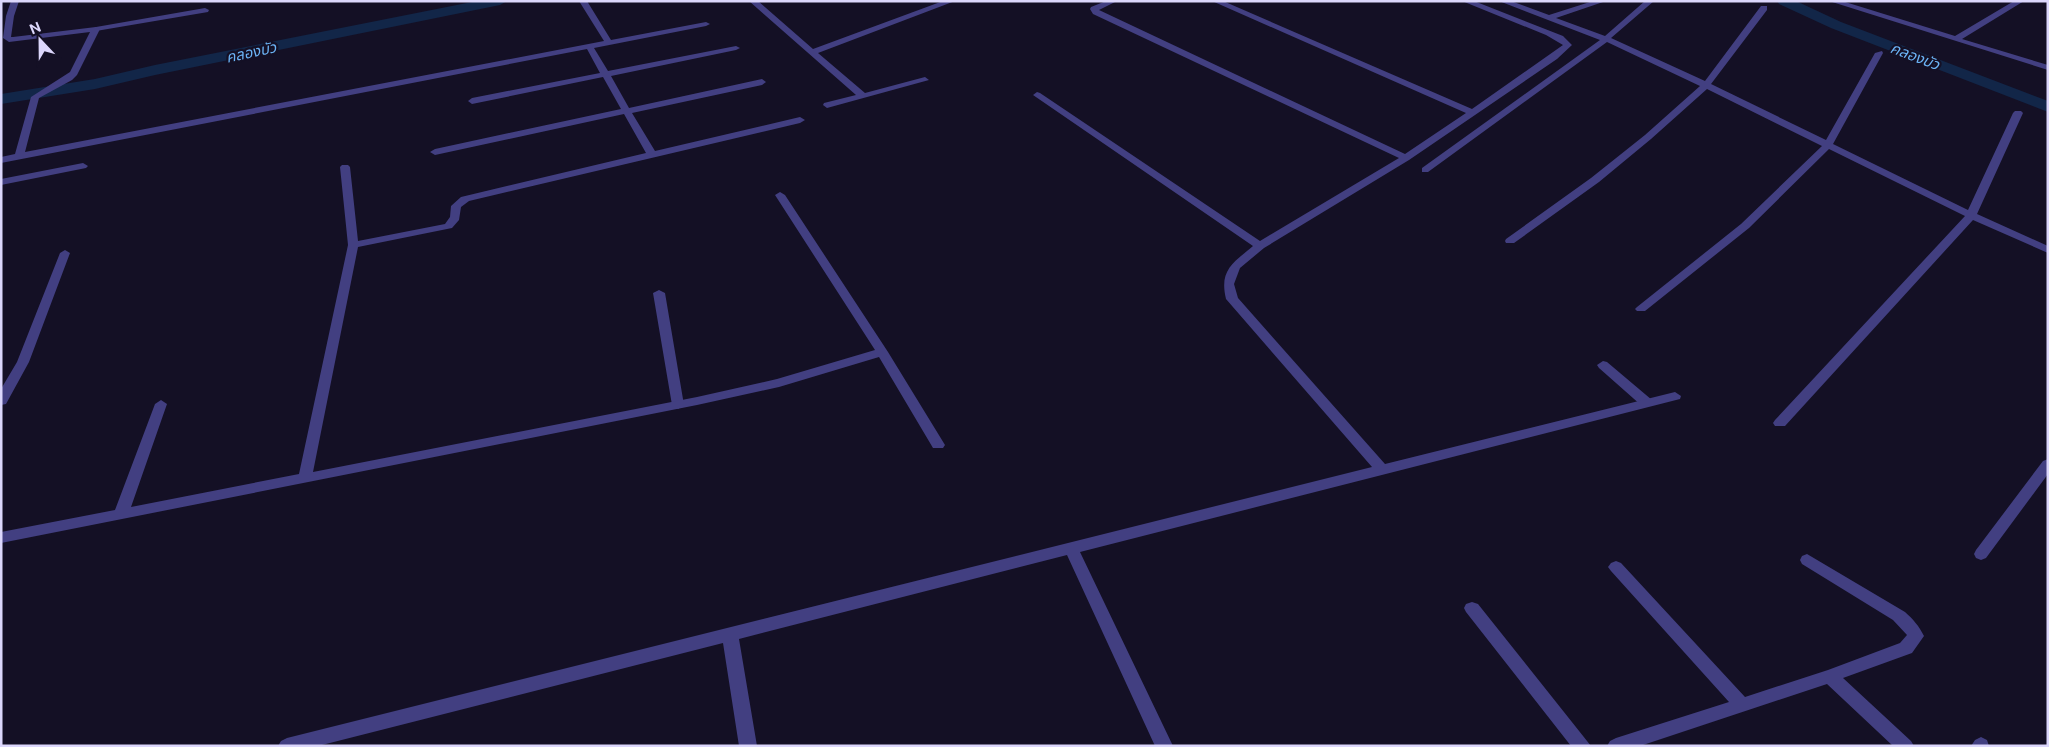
<svg xmlns="http://www.w3.org/2000/svg" width="2049" height="747" font-family="'Public Sans','Noto Sans Thai',sans-serif">
  <style>
    .lines { fill: none; stroke-linecap: round; stroke-linejoin: round }
    .canal { fill: #122648; fill-rule: evenodd }
    .service { fill: #423f81; fill-rule: evenodd }
    .minor { fill: #423f81; fill-rule: evenodd }
    .labels { text-anchor: middle; dominant-baseline: central; stroke-width: 4.5; stroke-linejoin: round; paint-order: stroke }
    .far-water-label { font-size: 15px; font-style: italic; fill: #6cb4f6; stroke: #141025 }
  </style>
  <rect width="100%" height="100%" fill="#141025"/>
  <g class="lines">
    <path class="canal" d="M477,1H507L500,5L155,75L95,89L1,104V94L95,79L155,65Z
      M1777,1H1796L1841,22L2048,101V112L1831,28L1779,4Z"/>
    <path class="service" d="M205,8L209,10L208,12L96,31L92,29L96,27Z
      M83,163L88,166L86,168L1,185V179Z
      M659,290L665,293L684,405L678,409L672,405L653,293Z
      M1603,361L1607,362L1652,400L1653,403L1652,406H1642L1599,368L1597,365Z"/>
    <path class="minor" d="M11,1H19L14,16L11,37H13L96,27L100,29L77,75L72,80L39,98L25,152L604,41L579,1H587L611,40L706,22L710,24L706,26L594,48L608,71L736,46L740,48L736,50L611,76L629,108L762,79L766,82L762,85L632,113L655,151L800,117L805,120L800,123L469,201L461,207L459,220L452,228L358,247L313,472L697,397L777,379L875,350L775,195L780,192L785,195L888,352L945,445L943,448H933L879,357L779,387L697,405L1,543V532L115,510L155,404L161,400L167,404L131,507L299,474L348,245L340,167L342,165H348L350,167L358,241L445,224L450,217L451,206L461,197L646,153L624,114L435,155L430,152L435,149L621,109L603,77L472,104L468,101L472,98L600,73L587,49L1,163V157L15,154L31,97L70,72L90,32L9,42L3,38L6,16Z
      M749,1H758L813,49L943,1H955L818,53L865,93L925,77L929,80L827,108L823,105L824,103L856,95Z
      M1106,1H1117L1099,10L1405,154L1466,113L1212,1H1223L1472,109L1563,45L1546,35L1462,1H1474L1563,36L1572,45L1557,59L1409,160L1264,248L1240,268L1234,284L1238,298L1385,464L1675,392L1681,396L1680,399L1080,552L1173,746H1155L1067,555L739,639L757,746H739L723,643L318,746H278L281,741L287,738L1372,467L1226,299C1219,270 1233,263 1253,246L1033,95L1037,92L1040,93L1260,241L1399,158L1093,14L1090,9L1091,7Z
      M1499,1H1511L1549,15L1593,1H1606L1556,18L1605,36L1645,1H1654L1611,38L1705,81L1761,6H1767V10L1711,84L1826,140L1875,53L1882,51L1883,53L1833,144L1968,210L2013,113L2015,111H2021L2023,113L1977,214L2048,246V253L1973,220L1785,426H1775L1773,423L1775,420L1965,216L1829,149L1749,228L1645,311H1637L1635,309L1637,307L1741,224L1822,146L1707,89L1651,139L1599,182L1514,243H1506L1505,241L1506,239L1591,178L1645,135L1700,86L1607,42L1428,172H1422V168L1600,40Z
      M1829,1H1842L1955,36L2014,1H2024L1962,39L2048,65V70Z
      M65,250L70,253L29,362L6,404L1,405V389L17,362L60,253Z
      M2048,459V474L1986,558L1981,560L1976,558L1974,554L1976,550L2043,461Z
      M1807,554L1905,612C1913,619 1919,626 1924,636L1912,653L1843,678L1911,741L1914,746H1893L1827,684L1640,746H1607L1610,741L1616,738L1729,702L1611,571L1608,567L1611,563L1616,561L1621,563L1745,697L1828,670L1900,643L1907,635L1893,620L1802,564L1800,560L1802,556Z
      M1472,602L1478,604L1591,746H1571L1466,612L1464,608L1466,604Z
      M1981,737L1987,740L1989,746H1971L1975,740Z"/>
  </g>
  <g class="labels">
    <g class="far-water-label">
      <text transform="translate(251 52) rotate(-12)">คลองบัว</text>
      <text transform="translate(1915 56) rotate(21)">คลองบัว</text>
    </g>
  </g>
  <rect width="2049" height="747" fill="none" stroke="#dcd7fc" stroke-width="5"/>
  <g transform="translate(40 40) rotate(338)" stroke="#141025" stroke-width="4" paint-order="stroke">
  <path d="M0-4L9 19L0 12L-9 19Z" fill="#dcd7fc"/>
  <text y="-8" font-size="14" font-weight="bold" text-anchor="middle" fill="#dcd7fc">N</text>
  </g>
</svg>
